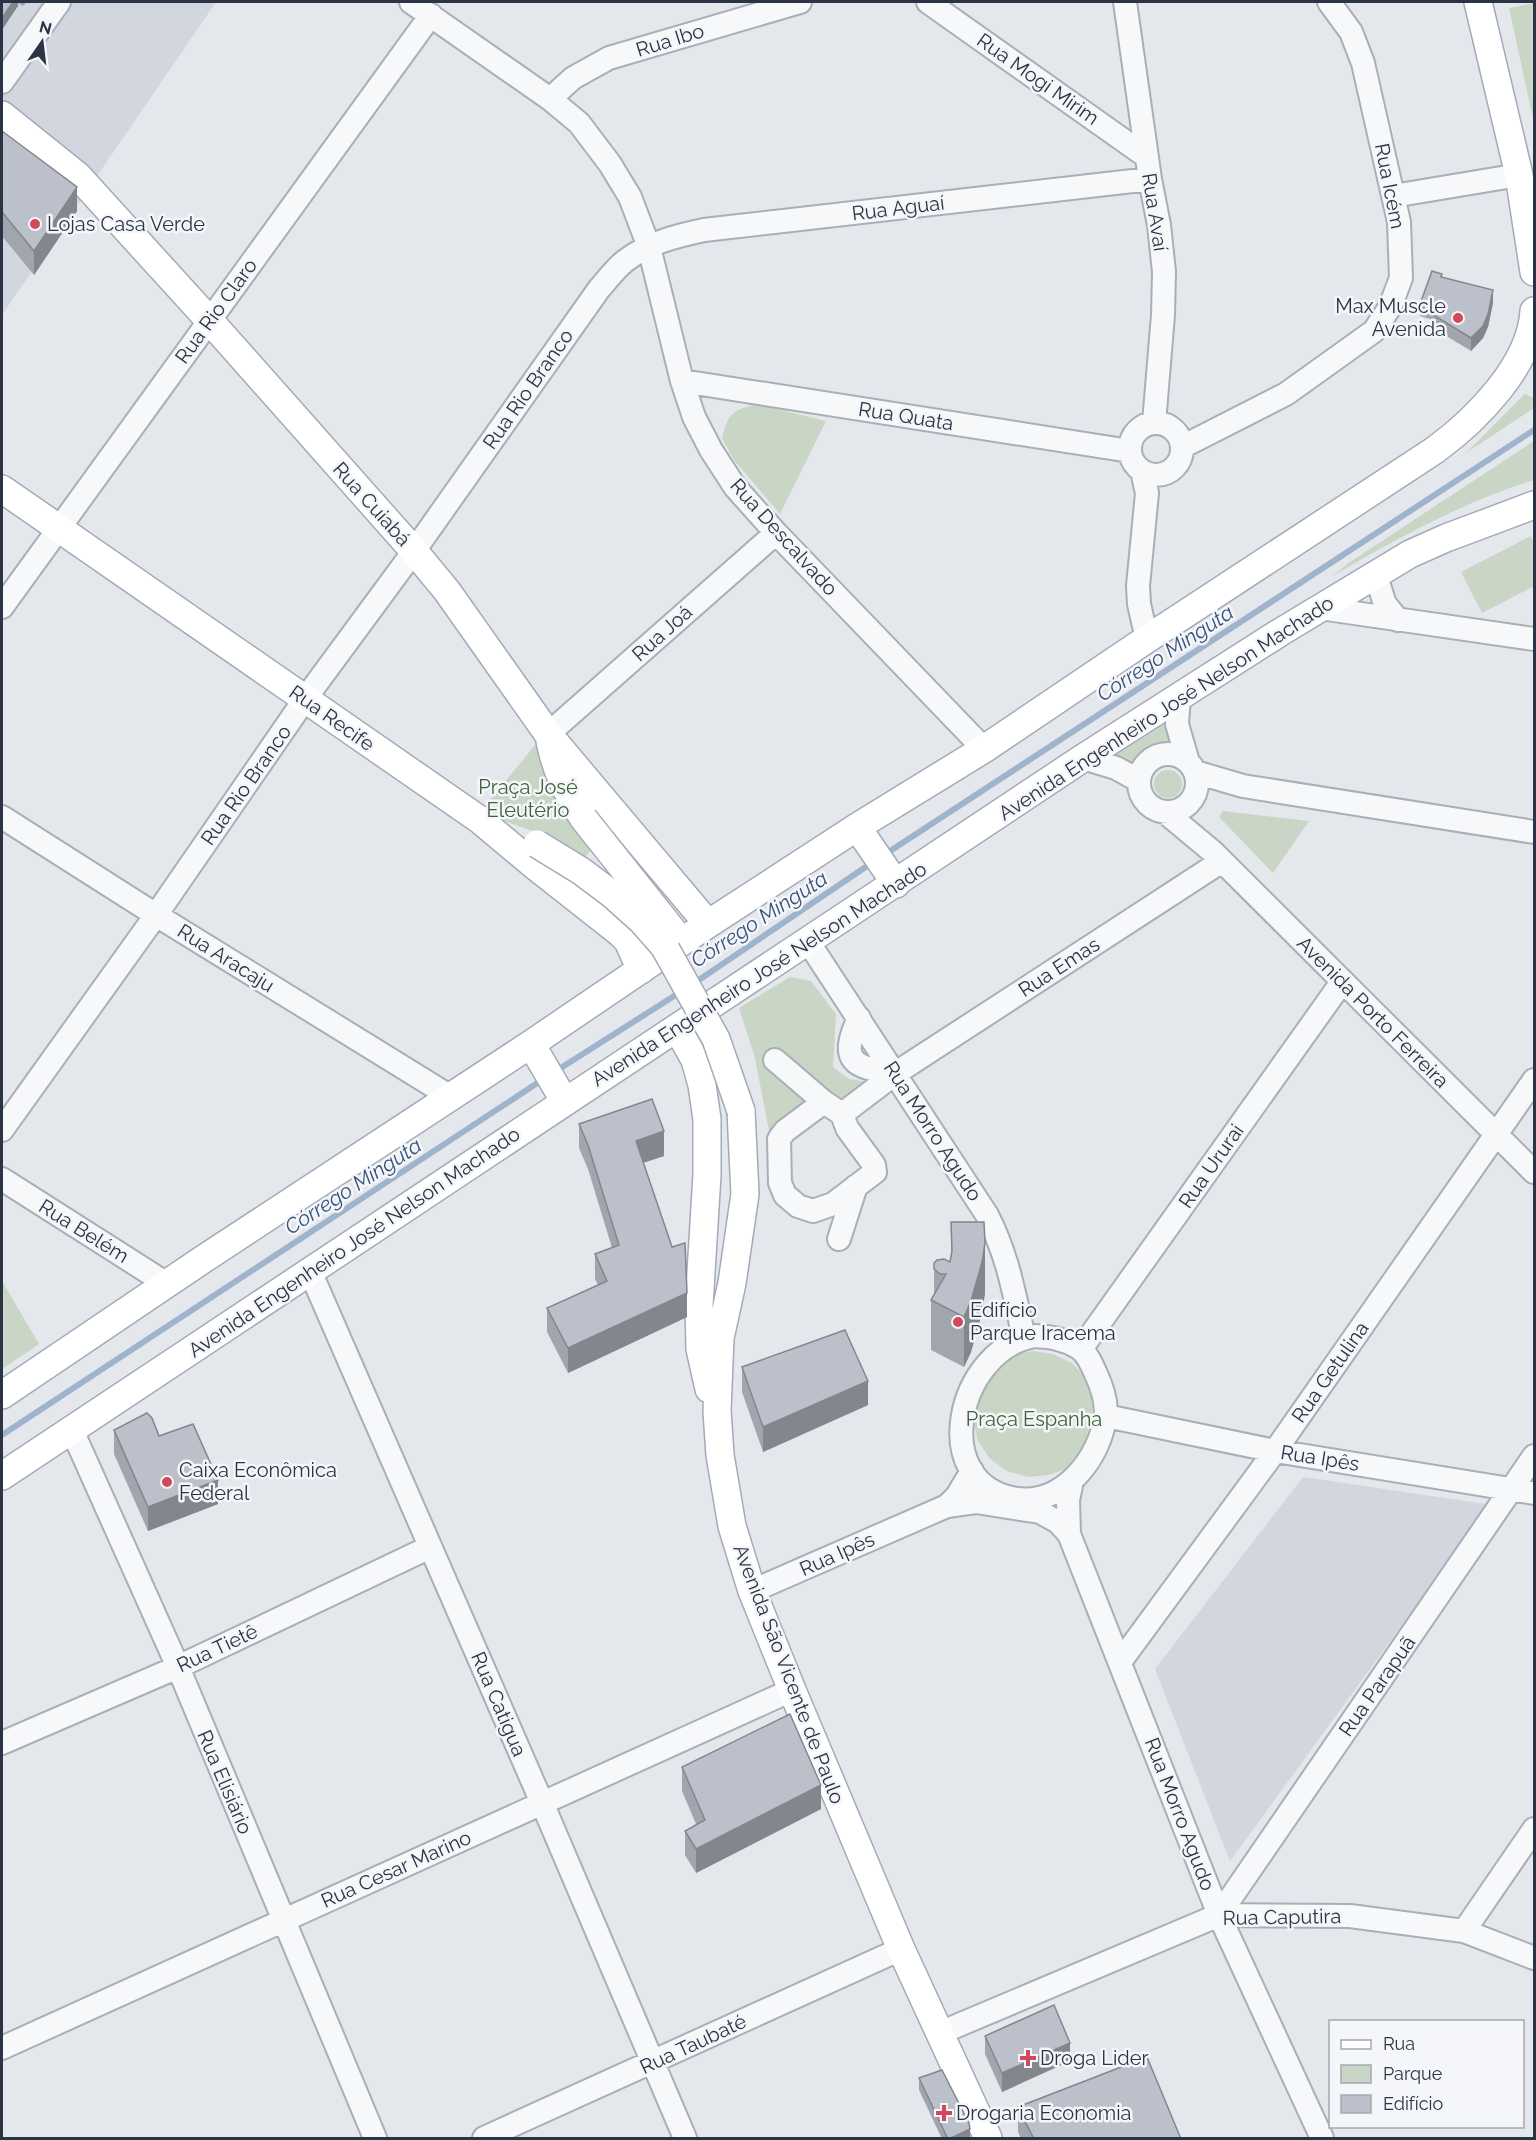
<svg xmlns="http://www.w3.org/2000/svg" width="1536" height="2140" font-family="Raleway,sans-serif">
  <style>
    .built { fill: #d2d6de }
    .green { fill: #c9d6c5 }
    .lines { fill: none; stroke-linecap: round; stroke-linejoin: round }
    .stream { stroke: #9fb4cc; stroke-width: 6 }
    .minor-casing { stroke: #a9aeb7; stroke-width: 26 }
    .major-casing { stroke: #a3abb8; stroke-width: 30 }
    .minor { stroke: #f7f8fa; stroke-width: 22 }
    .major { stroke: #fff; stroke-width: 27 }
    .major-bridge-casing { stroke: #a3abb8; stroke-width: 30; stroke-linecap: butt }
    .major-bridge { stroke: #fff; stroke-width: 27 }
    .wall { fill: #a1a5ae }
    .shaded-wall { fill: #83868d }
    .building { fill: #bbc0ca; stroke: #83868d; stroke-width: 1.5 }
    .poi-dot { fill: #d1495b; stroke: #f4f6f9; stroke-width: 2 }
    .labels { text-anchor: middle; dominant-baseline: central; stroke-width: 5; stroke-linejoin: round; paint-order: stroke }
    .street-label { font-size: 20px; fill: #2b3445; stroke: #f4f6f9 }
    .poi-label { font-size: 20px; fill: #2b3445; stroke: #f4f6f9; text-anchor: start }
    .park-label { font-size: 20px; fill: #3f6138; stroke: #f4f6f9 }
    .water-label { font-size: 21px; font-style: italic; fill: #34527a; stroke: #f4f6f9 }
  </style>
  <rect width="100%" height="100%" fill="#e4e7ec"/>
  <path class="built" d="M2,2H216L2,315Z
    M1303,1477L1486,1504L1483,1514L1230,1861L1155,1669Z"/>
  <path class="green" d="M1534,3V123L1509,8Z
    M1525,394L1534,398V408L1466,453Z
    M756,404L826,421L780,514L734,460L722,438C728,413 732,411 756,404Z
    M1534,441V480C1463,502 1396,539 1331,577L1350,562Z
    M1531,536L1534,544V586L1482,613L1461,572Z
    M1165,719L1170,741C1155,748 1142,751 1136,769L1111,756Z
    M536,744L560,798L595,846L585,857L535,832L480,812Z
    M1154 784a14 14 0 1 1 28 0a14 14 0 1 1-28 0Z
    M1223,811L1309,821L1273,873L1219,817Z
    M790,977L811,981L836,1014L833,1067L849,1079L875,1083L850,1098L826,1096L808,1103L798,1114L769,1131L755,1058L739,1008Z
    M2,1281L39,1344L2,1369Z
    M1033,1351L1053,1354L1072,1363L1086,1378L1095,1396L1083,1454L1068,1468L1049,1475L1028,1477L1007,1471L990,1459L978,1441L974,1423L987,1375L1012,1355Z"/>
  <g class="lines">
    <path class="stream" d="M884,855L1534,430
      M693,984L873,862
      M556,1071L682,991
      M2,1435L545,1078"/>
    <g class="minor-casing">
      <path id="minor" d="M411,2L550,99L579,123L610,164L630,197L649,247L682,381L694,417L711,450L735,487L776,533L984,749
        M928,2L1147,157
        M1125,2L1150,179L1159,225L1164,272L1163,315L1154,423
        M2,82L59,2
        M550,99L573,78L609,58L800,2
        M1393,196L1519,175
        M682,381L1130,451
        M1130 449a26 26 0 1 1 52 0a26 26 0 1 1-52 0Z
        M1182,447L1286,394L1374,331L1390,307L1401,278L1399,222L1363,63L1351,32L1329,2
        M1142,471L1147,493L1138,586L1139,604L1147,639
        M1376,576L1385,604L1398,620
        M2,607L431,15
        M1320,608L1534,639
        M1179,696L1177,724L1188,762
        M548,734L776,533
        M1139 783a29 29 0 1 1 58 0a29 29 0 1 1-58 0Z
        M1083,758L1116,768L1138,780
        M1195,772L1243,786L1534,832
        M1165,812L1213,852L1534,1172
        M2,817L156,915L451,1097
        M807,940L987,1215C1008,1256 1014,1293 1024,1338
        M859,1018C838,1062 854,1068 896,1073
        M775,1060L824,1102
        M842,1114L847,1128L874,1165L875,1172L833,1204L813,1211L798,1206L785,1195L780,1183L779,1139L785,1131L824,1102L842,1114L896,1073L1222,861
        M2,1130L156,915L305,699L414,551L599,289C607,280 615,269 625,261C648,243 676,236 704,230L1150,179
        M2,1179L167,1284
        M839,1239L856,1186
        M310,1271L543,1805L685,2138
        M1035,1336C1051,1337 1065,1339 1079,1348C1087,1353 1092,1365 1096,1374C1102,1387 1108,1403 1105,1418C1099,1460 1062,1505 1017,1499C926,1485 957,1349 1035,1336Z
        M1081,1349L1342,982
        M1106,1416L1275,1451L1534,1493
        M71,1428L178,1667L375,2138
        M1072,1481L1068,1500L1069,1534L1219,1915L1322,2138
        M947,1506L976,1502L1040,1512L1058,1522L1069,1534
        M752,1591L947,1506L957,1496L972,1471
        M1120,1662L1275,1451L1534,1080
        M2,1743L178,1667L430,1547
        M1219,1915L1534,1456
        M1464,1931L1534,1829
        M940,2033L1219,1915L1350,1916L1464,1931L1534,1958
        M2,2048C264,1927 529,1811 792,1690
        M484,2138L901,1949"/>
    </g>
    <g class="major-casing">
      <path id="major" d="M1478,2L1519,175L1534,272
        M2,115L78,176L209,320L414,551L447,591L548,734L708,924
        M2,489L480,820L535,866L620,933L628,941L641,970
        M550,741C556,771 567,794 584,819
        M857,827L896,884
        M677,1028L695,1060L702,1085L707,1119V1175L699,1305L700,1349L709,1389
        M531,1044L565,1102
        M741,1111L745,1194L732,1283L720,1338L717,1411L720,1455L732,1526L752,1591L792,1690L901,1949L988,2138
        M2,1395L202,1260L531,1044L708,924L857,827L984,749L1147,639L1435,450C1476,420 1531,365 1534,311
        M2,1476L1083,758L1279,633L1410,554L1446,538L1534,505"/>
    </g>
    <use href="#minor" class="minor"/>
    <use href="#major" class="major"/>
    <g class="major-bridge-casing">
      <path id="major-bridge" d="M584,819L673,931
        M537,844L581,871L613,895L642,921L664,946L716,1039L741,1111"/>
    </g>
    <use href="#major-bridge" class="major-bridge"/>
  </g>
  <path class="wall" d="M2,2H27L23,6L18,3V6Z
    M2,131L77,211L34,275L2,236Z
    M1442,277L1493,303L1488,327L1483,338L1471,351L1430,326V319L1420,316V304Z
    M579,1124L664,1156L643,1163L687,1317L568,1373L547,1332V1308L598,1285L595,1279V1254L612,1248L588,1169L579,1148Z
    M951,1222L985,1293L982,1313L971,1352L964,1367L931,1350V1300L934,1294V1269L950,1262L951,1257Z
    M742,1367L868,1405L763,1452L742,1392Z
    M114,1430L159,1436L218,1504L148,1531L114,1454Z
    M682,1767L821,1809L696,1873L685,1855V1831L696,1824L682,1791Z
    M985,2036L1070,2061L1002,2092L985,2054Z
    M919,2078L970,2139H942L919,2090Z
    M1018,2107L1181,2139H1021L1018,2132Z"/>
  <path class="shaded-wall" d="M13,2H18V6L2,30V18Z
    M77,187V211L34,275V251Z
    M1493,290V303L1488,327L1483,338L1471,351V338Z
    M664,1131V1156L636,1165V1141Z
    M985,1243V1293L982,1313L971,1352L964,1367V1317Z
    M687,1293V1317L568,1373V1348Z
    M868,1381V1405L763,1452V1427Z
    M218,1480V1504L148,1531V1507Z
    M821,1785V1809L696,1873V1849Z
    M1070,2043V2061L1002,2092V2073Z
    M970,2129V2139H949Z"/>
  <path class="building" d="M2,2H13L2,18Z
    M2,131L77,187L34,251L2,212Z
    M1432,271L1442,274L1441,277L1493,290L1488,314L1483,326L1471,338L1430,313L1432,307L1420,304Z
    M652,1099L664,1131L636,1141L672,1247L685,1243L687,1293L568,1348L547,1308L607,1281L595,1254L619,1245L588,1145L579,1124Z
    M951,1222H984L985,1243L982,1262L971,1301L964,1317L931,1300L946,1274H940L934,1269V1263L937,1260L944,1259L950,1262L952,1251Z
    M845,1330L868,1381L763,1427L742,1367Z
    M147,1413L152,1418L159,1436L193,1424L218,1480L148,1507L114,1430Z
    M790,1714L821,1785L696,1849L685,1831L705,1820L682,1767Z
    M1054,2005L1070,2043L1002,2073L985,2036Z
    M1147,2057L1181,2139H1034L1018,2107Z
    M942,2070L969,2123L970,2129L949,2139H948L919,2078Z"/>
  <g class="poi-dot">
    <circle cx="35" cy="224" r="6"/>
    <circle cx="1458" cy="318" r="6"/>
    <circle cx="958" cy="1322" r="6"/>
    <circle cx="167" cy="1482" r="6"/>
    <path d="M1025 2049h6v6h6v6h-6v6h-6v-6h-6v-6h6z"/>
    <path d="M941 2104h6v6h6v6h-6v6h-6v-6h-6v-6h6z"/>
  </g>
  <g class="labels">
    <g class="street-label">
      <text transform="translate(670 40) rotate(-17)">Rua Ibo</text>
      <text transform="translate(1038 79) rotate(35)">Rua Mogi Mirim</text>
      <text transform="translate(1390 186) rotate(79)">Rua Icém</text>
      <text transform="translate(898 208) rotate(-7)">Rua Aguaí</text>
      <text transform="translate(1155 212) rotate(81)">Rua Avaí</text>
      <text transform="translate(216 311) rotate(-54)">Rua Rio Claro</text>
      <text transform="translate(528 389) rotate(-55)">Rua Rio Branco</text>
      <text transform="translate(906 416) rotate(9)">Rua Quata</text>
      <text transform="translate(372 504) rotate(48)">Rua Cuiabá</text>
      <text transform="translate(784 537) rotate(48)">Rua Descalvado</text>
      <text transform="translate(662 633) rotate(-42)">Rua Joá</text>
      <text transform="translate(1166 708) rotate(-33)">Avenida Engenheiro José Nelson Machado</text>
      <text transform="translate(332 718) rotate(35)">Rua Recife</text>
      <text transform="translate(246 785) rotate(-55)">Rua Rio Branco</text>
      <text transform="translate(226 958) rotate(32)">Rua Aracaju</text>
      <text transform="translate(1059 967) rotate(-33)">Rua Emas</text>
      <text transform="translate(759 974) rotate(-33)">Avenida Engenheiro José Nelson Machado</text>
      <text transform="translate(1373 1012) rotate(45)">Avenida Porto Ferreira</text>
      <text transform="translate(933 1131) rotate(57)">Rua Morro Agudo</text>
      <text transform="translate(1211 1166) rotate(-55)">Rua Ururai</text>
      <text transform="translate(84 1231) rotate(32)">Rua Belém</text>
      <text transform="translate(354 1242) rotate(-34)">Avenida Engenheiro José Nelson Machado</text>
      <text transform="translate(1330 1372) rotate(-55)">Rua Getulina</text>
      <text transform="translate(1320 1458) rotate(9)">Rua Ipês</text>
      <text transform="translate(837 1554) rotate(-24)">Rua Ipês</text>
      <text transform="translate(217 1648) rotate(-25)">Rua Tietê</text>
      <text transform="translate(789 1674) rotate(69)">Avenida São Vicente de Paulo</text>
      <text transform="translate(1377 1686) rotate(-55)">Rua Parapuã</text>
      <text transform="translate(499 1704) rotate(67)">Rua Catigua</text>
      <text transform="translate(225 1782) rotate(67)">Rua Elisiário</text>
      <text transform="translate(1180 1814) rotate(69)">Rua Morro Agudo</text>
      <text transform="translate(396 1869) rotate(-24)">Rua Cesar Marino</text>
      <text transform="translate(1282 1917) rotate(-1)">Rua Caputira</text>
      <text transform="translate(693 2044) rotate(-25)">Rua Taubaté</text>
    </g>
    <g class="poi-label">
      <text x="47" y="224">Lojas Casa Verde</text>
      <text x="1446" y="306" text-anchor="end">Max Muscle<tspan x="1446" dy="23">Avenida</tspan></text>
      <text x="970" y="1310">Edifício<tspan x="970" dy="23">Parque Iracema</tspan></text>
      <text x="179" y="1470">Caixa Econômica<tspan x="179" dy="23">Federal</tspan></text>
      <text x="1040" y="2058">Droga Lider</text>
      <text x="956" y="2113">Drogaria Economia</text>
    </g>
    <g class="park-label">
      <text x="528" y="787">Praça José<tspan x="528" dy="23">Eleutério</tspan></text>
      <text x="1034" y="1419">Praça Espanha</text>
    </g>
    <g class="water-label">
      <text transform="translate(1165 653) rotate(-33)">Córrego Minguta</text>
      <text transform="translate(759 919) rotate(-33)">Córrego Minguta</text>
      <text transform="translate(353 1186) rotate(-33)">Córrego Minguta</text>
    </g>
  </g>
  <rect width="1536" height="2140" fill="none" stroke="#2b3445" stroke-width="6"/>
  <rect x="1329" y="2020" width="195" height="108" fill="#f4f6f9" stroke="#a4a8b1" stroke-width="1.5"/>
  <rect x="1341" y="2040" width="30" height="9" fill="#ffffff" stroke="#a4a8b1" stroke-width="1.5"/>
  <text x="1383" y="2050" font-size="18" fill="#2b3445">Rua</text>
  <rect x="1341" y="2065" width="30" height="18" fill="#c9d6c5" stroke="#a4a8b1" stroke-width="1.5"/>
  <text x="1383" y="2080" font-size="18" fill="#2b3445">Parque</text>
  <rect x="1341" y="2095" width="30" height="18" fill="#bbc0ca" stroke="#a4a8b1" stroke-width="1.5"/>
  <text x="1383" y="2110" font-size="18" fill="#2b3445">Edifício</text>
  <g transform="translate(42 42) rotate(14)" stroke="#f4f6f9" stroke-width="4.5" paint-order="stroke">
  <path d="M0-4.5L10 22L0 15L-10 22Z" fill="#2b3445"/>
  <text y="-9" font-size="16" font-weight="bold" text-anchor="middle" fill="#2b3445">N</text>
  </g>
</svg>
